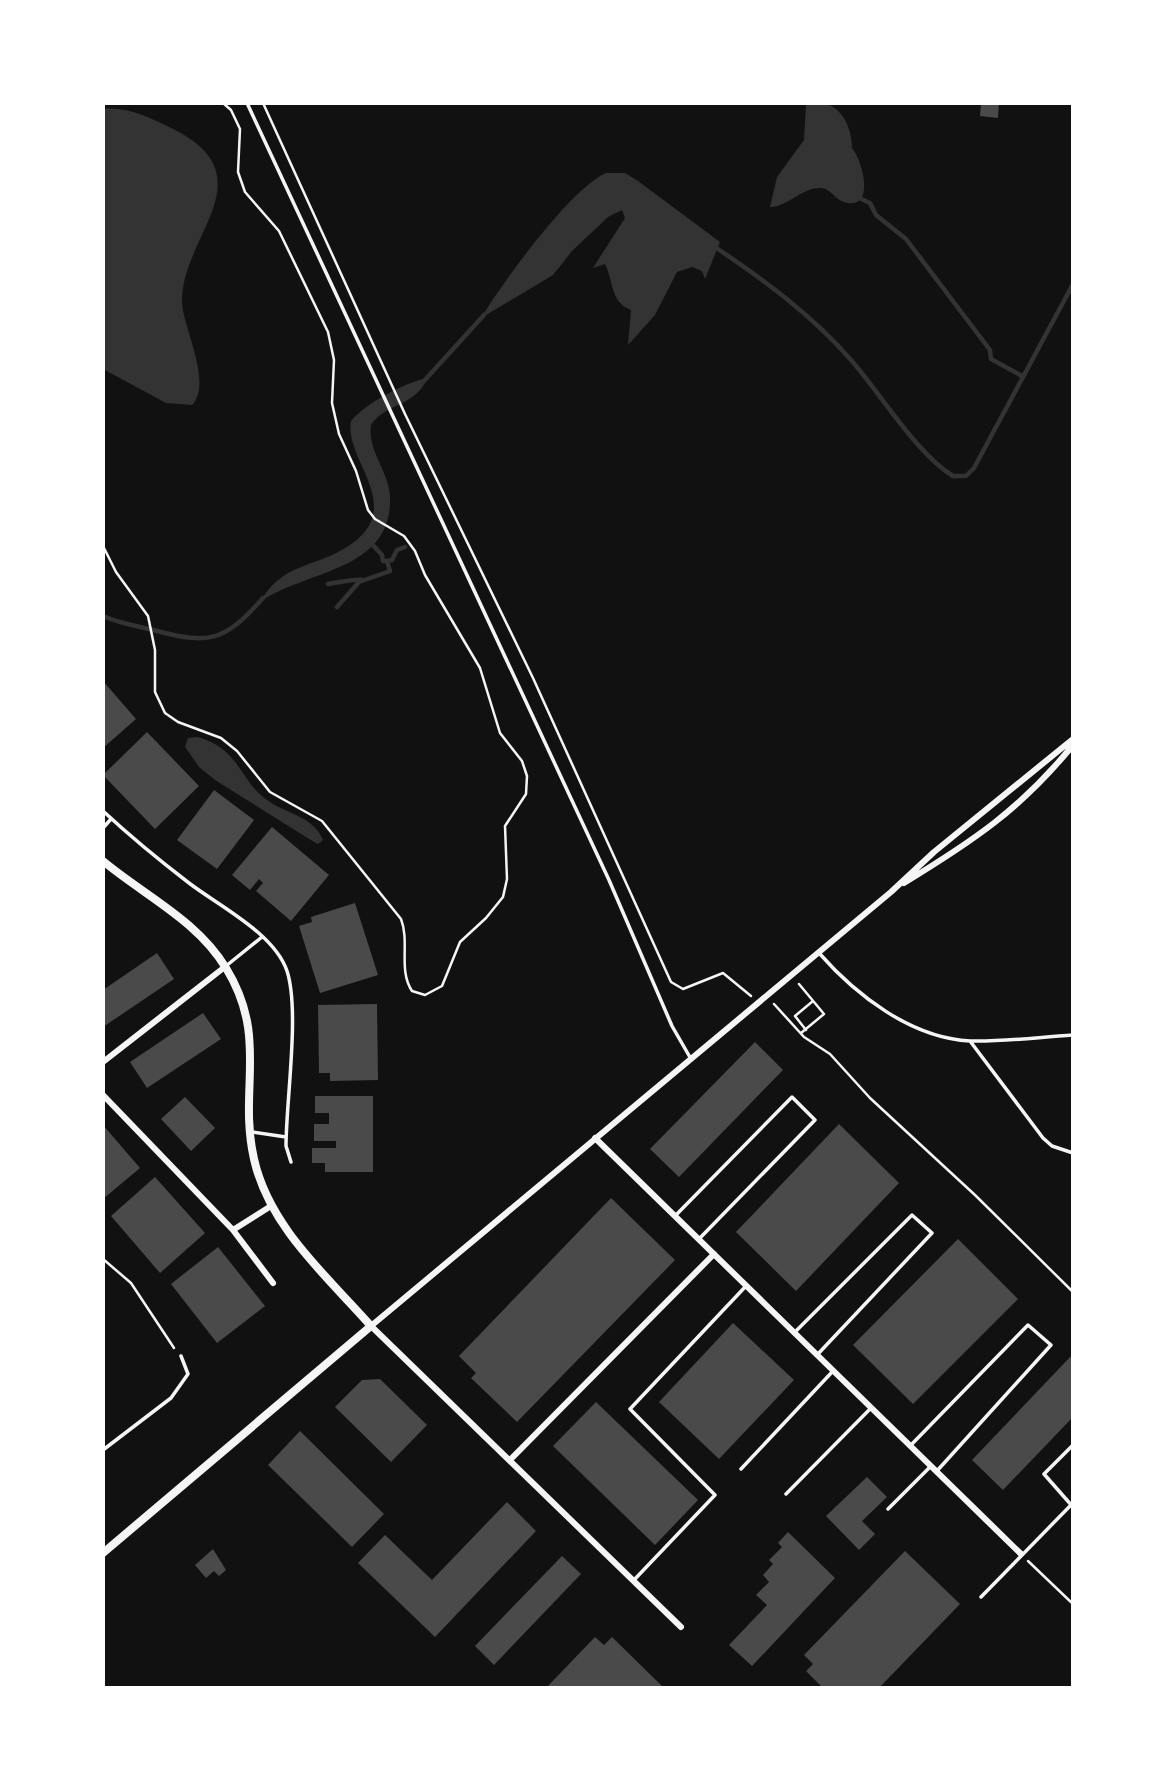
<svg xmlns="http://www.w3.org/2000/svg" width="1176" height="1791" font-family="Karla,sans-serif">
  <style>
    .water { fill: #333 }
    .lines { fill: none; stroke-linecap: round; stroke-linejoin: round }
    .stream { stroke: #333; stroke-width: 4.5 }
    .building { fill: #4a4a4a }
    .path { stroke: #f5f5f5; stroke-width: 2.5 }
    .service { stroke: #f5f5f5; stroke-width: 3.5 }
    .minor { stroke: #f5f5f5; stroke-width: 6 }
    .tertiary { stroke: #f5f5f5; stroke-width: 8 }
  </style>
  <rect width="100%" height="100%" fill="#111"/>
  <path class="water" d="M823,103C843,107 852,129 852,148C863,161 876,212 844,202C834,199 831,188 820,188C801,188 788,207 770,207L777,177L804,140L806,104Z
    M103,109C126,106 149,117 169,127C271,175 181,235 182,302C183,328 213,383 192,405L166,403L103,369Z
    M606,173H625L638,181L720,242L705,279L702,271L692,267L677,272L655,315L628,345L631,310C610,302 614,282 605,264L593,268L625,218L622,210L608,217L572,251L553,275L481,318C503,282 570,189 606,173Z
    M427,378C417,406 385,403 371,425C367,450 389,472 390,496C393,572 307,569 260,602C282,565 306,569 340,551C414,511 343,462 351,421C366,403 404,383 427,378Z
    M198,737C242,750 238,781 270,802C288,814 314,817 323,840L318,844L314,842L215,780L199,767L185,747L188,738Z"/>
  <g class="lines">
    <path class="stream" d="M859,198L870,203L876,215L906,239L990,350L991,359L1022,376
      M715,247C764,280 812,315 851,360C880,393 917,454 953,476H966L974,468L1073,284
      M424,381L484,315
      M387,561L392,560L397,550L405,547
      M328,584C334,583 359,578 363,580
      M337,607L359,582L390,571L387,561H383L382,555L371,543
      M103,616C121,624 138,626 157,631C210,645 225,641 263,598"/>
  </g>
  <path class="building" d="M981,103H999L998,118L980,116Z
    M103,681L136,719L103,748Z
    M147,732L199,786L155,829L103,775Z
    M214,790L254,820L217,869L177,840Z
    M272,827L329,875L291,921L256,891L263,883L259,879L250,890L232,875Z
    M355,903L378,975L320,993L299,926L312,922L311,917Z
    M157,953L174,979L103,1027V990Z
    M377,1004L378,1080L330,1081V1073H319L318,1005Z
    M203,1013L221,1039L147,1088L130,1062Z
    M755,1042L783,1070L679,1177L650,1149Z
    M315,1096H373V1172H325V1163H312V1148H336V1141H314V1124H329V1113H315Z
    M185,1097L215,1128L191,1151L161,1119Z
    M839,1124L899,1183L796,1291L736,1232Z
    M103,1125L140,1168L103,1199Z
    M155,1177L205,1233L160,1273L111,1216Z
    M611,1198L675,1260L517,1422L471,1378L476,1373L459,1356Z
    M958,1239L1018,1299L913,1404L853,1345Z
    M218,1247L265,1306L217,1343L171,1284Z
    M733,1323L794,1380L719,1459L659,1402Z
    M1073,1354V1417L1003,1490L972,1460Z
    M380,1379L427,1425L391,1462L335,1407L362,1380Z
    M596,1402L698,1500L655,1545L553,1446Z
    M300,1431L384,1514L352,1547L268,1465Z
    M867,1477L887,1497L862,1521L875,1534L859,1550L826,1516Z
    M507,1502L536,1531L435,1637L358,1563L385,1535L432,1580Z
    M788,1532L835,1578L752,1666L729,1645L767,1605L756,1595L769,1582L763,1575L773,1564L769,1560L782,1547L778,1543Z
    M213,1549L226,1570L219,1576L214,1571L206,1578L195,1565Z
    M905,1551L960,1604L879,1688H823L806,1671L813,1664L804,1655Z
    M562,1556L581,1574L494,1665L475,1646Z
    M595,1637L604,1645L612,1637L664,1688H546Z"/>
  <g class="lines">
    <path class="path" d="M263,103L405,414L533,678L671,982L683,989L723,973L751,996
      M103,546L116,572L148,616L155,650V692L165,713L178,722L221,738L237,751L270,792L322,821L401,919C410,942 398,970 412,991L425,995L442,986L460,942L486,918L503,897L507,879L505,826L526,794L527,776L522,761L500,733L480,668L425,575L415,551L404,536L375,519L368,510L356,471L339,434L332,403L334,360L328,332L279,231L245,192L238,172L240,129L231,110L223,103
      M799,984L824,1014L801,1033
      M774,1004L804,1037L830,1054L870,1098L975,1195L1073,1292
      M806,1030L795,1016L813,1001
      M103,1259L131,1283L174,1348
      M1028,1561L1073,1604"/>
    <path class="service" d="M247,103L609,880L672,1026L691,1059
      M103,811C131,837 159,860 189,883C219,906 274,933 287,971C300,1011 286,1101 286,1146L291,1162
      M103,828L111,819
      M819,953C856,995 911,1038 970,1041C1004,1042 1039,1037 1073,1035
      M226,966L262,937
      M970,1041L1043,1138L1052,1146L1073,1153
      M252,1132L286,1137
      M675,1216L792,1097L815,1120L699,1239
      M794,1333L912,1215L932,1233L817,1355
      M911,1445L1028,1325L1051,1345L936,1472
      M1073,1445L1044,1474L1073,1507
      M103,1450L171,1398L188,1374L181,1356
      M741,1469L833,1371
      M786,1494L871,1408
      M888,1509L931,1466
      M634,1580L715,1495L630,1409L746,1286
      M981,1597L1071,1505"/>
    <path class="minor" d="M904,883C973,841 1021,809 1073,745
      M103,1062L226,966
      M103,1095L233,1230L271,1206
      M595,1138L1021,1554
      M233,1230L273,1283
      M510,1460L714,1254
      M681,1627L371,1326L891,892L934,852L1073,739"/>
    <path class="tertiary" d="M103,861C145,896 197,920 226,968C269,1038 238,1089 254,1159C269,1227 327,1276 371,1326L103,1553"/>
  </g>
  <rect width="1176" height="1791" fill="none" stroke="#ffffff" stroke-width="210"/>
</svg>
